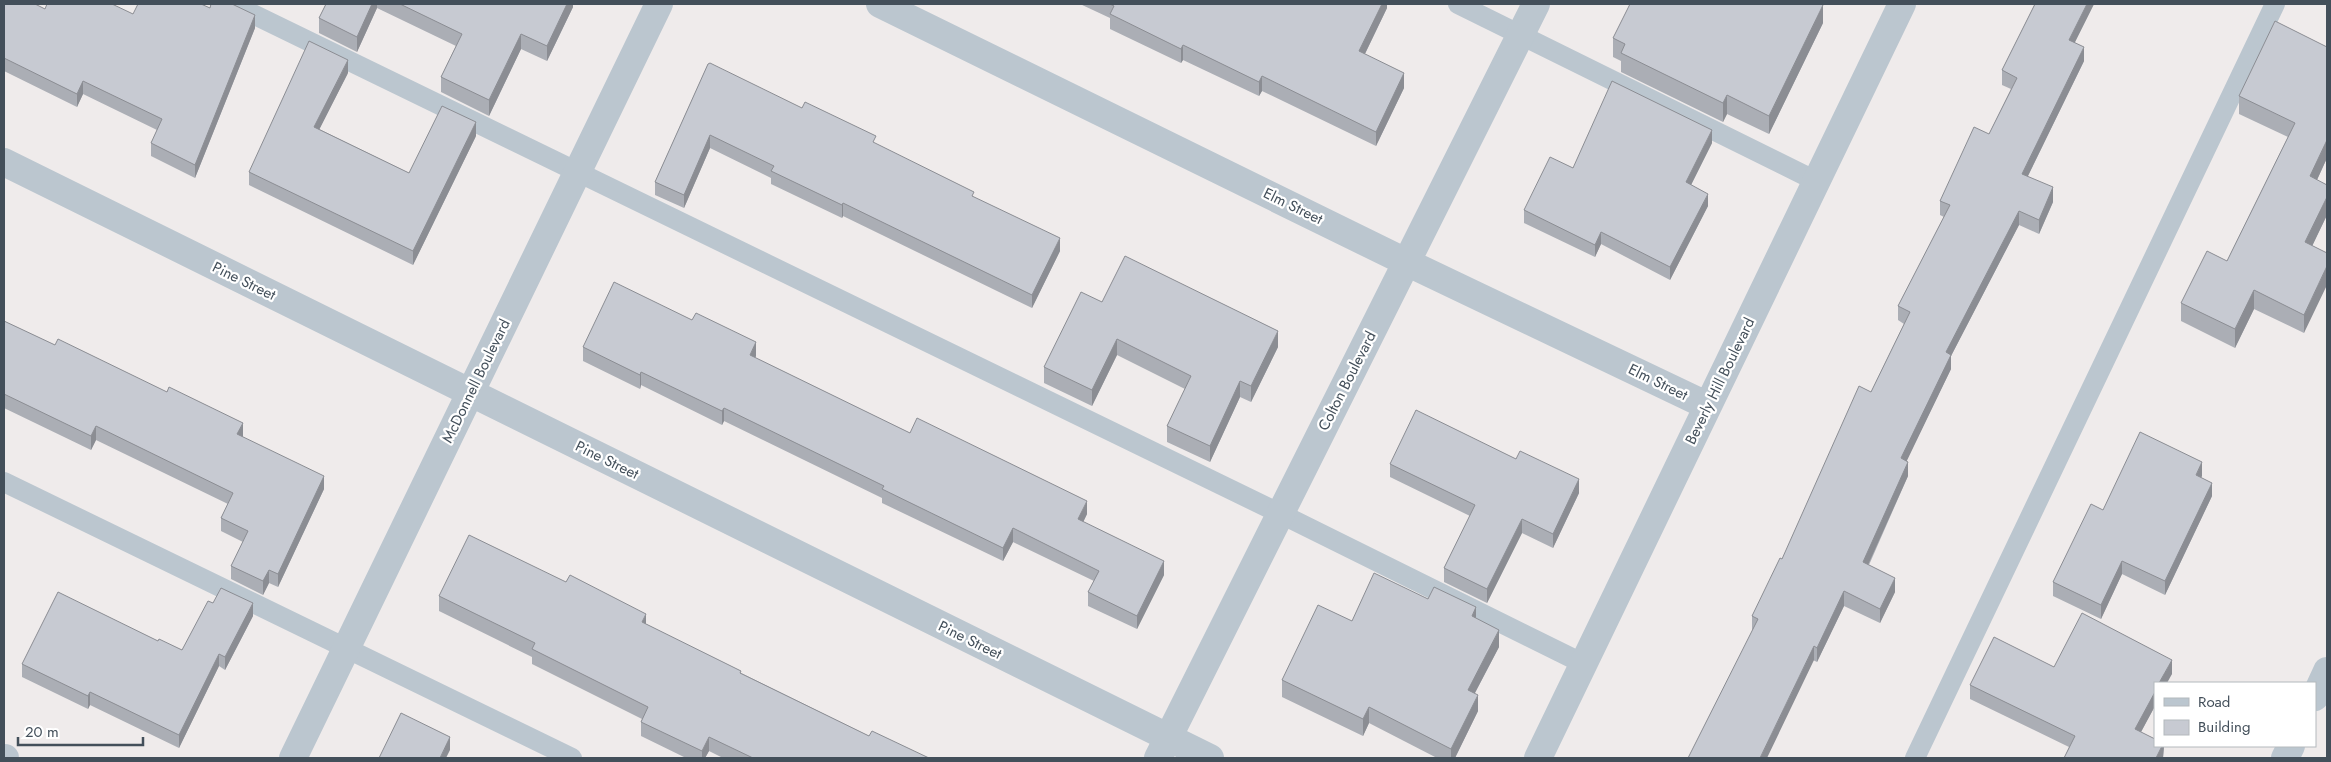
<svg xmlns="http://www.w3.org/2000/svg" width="2331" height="762" font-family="Jost,sans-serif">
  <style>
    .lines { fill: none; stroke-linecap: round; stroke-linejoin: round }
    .lane { stroke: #bbc6cf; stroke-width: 20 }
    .street { stroke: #bbc6cf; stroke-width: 28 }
    .wall { fill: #abaeb5 }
    .shaded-wall { fill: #8b8d93 }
    .building { fill: #c7cad2; stroke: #8b8d93 }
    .labels { text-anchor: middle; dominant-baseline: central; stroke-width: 4.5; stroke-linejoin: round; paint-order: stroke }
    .street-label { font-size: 15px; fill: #434f5a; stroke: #fff }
  </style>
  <rect width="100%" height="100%" fill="#efebeb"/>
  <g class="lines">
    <path class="lane" d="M232,4L1281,514L1584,664
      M1458,4L1816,181
      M4,482L572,758
      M1915,758L2275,4"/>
    <path class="street" d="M880,4L1406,262L1708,406
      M4,162L1210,758
      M2315,697L2327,671
      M4,758H5
      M293,758L659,4
      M1158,758L1536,4
      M1538,758L1902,4
      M2285,758L2291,746"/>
  </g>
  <path class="wall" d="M4,4L45,9L133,14L255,28L195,178L151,156V143L157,130L83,94L77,107L4,71Z
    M326,4H573V7L547,61L521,49L489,116L441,92V77L456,46L377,8L357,52L319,33V18Z
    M1080,4H1387V8L1365,54L1404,88L1376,146L1262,91L1259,96L1183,60L1181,63L1110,29V18Z
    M2035,4H2094L2075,42L2084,61L2028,176L2053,202L2039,234L2019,225L1951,356V369L1906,461L1908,476L1869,565L1895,592L1880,623L1844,606L1817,662L1752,630V616L1871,392L1904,324L1898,320V306L1944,217L1940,215V201L1989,134L2011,89L2002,85V70Z
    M1823,23L1769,134L1727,114L1723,122L1621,72V61L1613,57V38Z
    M2327,47V158L2317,180L2327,185V215L2312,246L2304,333L2254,309L2235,348L2181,321V303L2227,261L2288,137L2239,114V96Z
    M708,64L974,197L1060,251L1032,308L843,216L842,218L771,184V178L710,148L684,208L655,195V182Z
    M348,73L319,129L409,173L476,136L413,265L249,185V172Z
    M1712,143L1691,185L1708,206L1670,280L1601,244L1595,257L1524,223V210L1573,168Z
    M1102,302L1278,347L1251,402L1240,397L1210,462L1167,442V426L1185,389L1117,355L1092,406L1044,383V367Z
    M4,321L243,436V437L324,489L278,587L269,583L263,595L231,579V566L243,542L221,531V518L228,504L96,440L91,450L4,408Z
    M583,347L756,356L755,358L910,433L1087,514L1083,522L1164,575L1137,629L1088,606V592L1094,581L1013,542L1003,561L882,503V498L724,421L722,425L641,385L640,389L583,361Z
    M1390,464L1579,493L1553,548L1522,533L1487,603L1444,582V568L1470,516L1390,477Z
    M2202,476L2201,477L2212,496L2165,595L2122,574L2101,619L2053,596V582L2103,510Z
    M439,596L646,624L741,673L869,736L929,758H723L709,751L705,758H686L641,736V722L642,719L532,664V657L439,611Z
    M1428,599L1476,619L1499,647L1475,693L1478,711L1455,758H1437L1369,723L1363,736L1282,697V680Z
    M213,603L253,616L225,670L219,666L179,748L90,705L88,709L22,677V664L158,641L182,650Z
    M2054,667L2172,674L2155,683V706L2141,732L2164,746L2163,758H2064L2069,747L1970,699V685Z"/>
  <path class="shaded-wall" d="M372,4H377V8L357,52V37Z
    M567,4H573V7L547,61V46Z
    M1382,4H1387V8L1359,66V51Z
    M2087,4H2094L2069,54V40Z
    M1823,5V23L1769,134V116Z
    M255,15V28L195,178V165Z
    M521,34V49L489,116V100Z
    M1183,45V60L1181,63V49Z
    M2084,47V61L2022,188V174Z
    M348,60V73L314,140V127Z
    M1404,73V88L1376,146V132Z
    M1262,76V91L1259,96V82Z
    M83,81V94L77,107V94Z
    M1727,95V114L1723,122V103Z
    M476,122V136L413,265V251Z
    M1712,130V143L1686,195V182Z
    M710,135V148L684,208V195Z
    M2327,140V158L2310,195V176Z
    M2053,187V202L2039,234V220Z
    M1708,194V206L1670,280V267Z
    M2327,197V215L2305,261V242Z
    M843,203V216L842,218V205Z
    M2019,211V225L1951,356V369L1901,473V458L1946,352Z
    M1601,232V244L1595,257V245Z
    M1060,238V251L1032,308V295Z
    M2327,266V285L2304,333V315Z
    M2254,290V309L2235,348V329Z
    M1278,331V347L1251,402V386Z
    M1117,339V355L1092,406V390Z
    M756,342V356L750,368V355Z
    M641,372V385L640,389V375Z
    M1240,381V397L1210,462V446Z
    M724,408V421L722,425V411Z
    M243,423V436L237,448V434Z
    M96,426V440L91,450V436Z
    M1908,462V476L1863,576V562Z
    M2202,462V476L2196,488V475Z
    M324,476V489L278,587V574Z
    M1579,479V493L1553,548V534Z
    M2212,483V496L2165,595V581Z
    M1087,501V514L1078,533V519Z
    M1522,519V533L1487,603V589Z
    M1013,528V542L1003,561V548Z
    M1164,561V575L1137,629V616Z
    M2122,561V574L2101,619V605Z
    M269,570V583L263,595V581Z
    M1895,578V592L1880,623V609Z
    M1844,591V606L1817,662V648Z
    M253,603V616L225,670V657Z
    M1476,607V624L1472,616Z
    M646,614V628L642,622Z
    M1499,630V647L1468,706V690Z
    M1814,646V660L1767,758H1760Z
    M219,654V666L179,748V735Z
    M2172,660V674L2167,683H2159Z
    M90,692V705L88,709V696Z
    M2155,692V706L2135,743V729Z
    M1478,695V711L1455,758H1451V749Z
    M1369,707V723L1363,736V719Z
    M450,737V750L446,758H440Z
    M709,737V751L705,758H702V751Z
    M2162,746H2164L2163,758H2156Z"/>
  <path class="building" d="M4,4H35L45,9L47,4H112L133,14L138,4H201L210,8L211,4H232L255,15L195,165L151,143L162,119L83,81L77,94L4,58Z
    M326,4H372L357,37L319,18Z
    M400,4H567L547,46L521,34L489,100L441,77L462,34Z
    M1110,4H1382L1359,51L1404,73L1376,132L1262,76L1259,82L1183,45L1181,49L1110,14L1114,6Z
    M1630,4H1821L1823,5L1769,116L1727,95L1723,103L1621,53L1625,44L1613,38Z
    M2035,4H2087L2069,40L2084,47L2022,174L2053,187L2039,220L2019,211L1946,352L1951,355L1901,458L1908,462L1863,562L1895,578L1880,609L1844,591L1817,648L1814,646L1760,758H1688L1758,619L1752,616L1780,558L1782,559L1859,386L1871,392L1910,312L1898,306L1950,205L1940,201L1974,127L1989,134L2017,78L2002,70Z
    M2275,21L2327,47V140L2310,176L2327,185V197L2305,242L2327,253V266L2304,315L2254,290L2235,329L2181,303L2207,251L2227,261L2295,123L2239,96Z
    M309,41L348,60L314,127L409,173L442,106L476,122L413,251L249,172Z
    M710,63L802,108L805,102L876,136L873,142L974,192L972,196L1060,238L1032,295L843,203L842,205L771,171L774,166L710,135L684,195L655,182L708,64Z
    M1612,81L1712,130L1686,182L1708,194L1670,267L1601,232L1595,245L1524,210L1550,157L1573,168Z
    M1125,256L1278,331L1251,386L1240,381L1210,446L1167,426L1191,376L1117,339L1092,390L1044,367L1081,292L1102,302Z
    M614,282L692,320L696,313L756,342L750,355L910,433L917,418L1087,501L1078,519L1164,561L1137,616L1088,592L1099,571L1013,528L1003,548L882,489L884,486L724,408L722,411L641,372L640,375L583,347Z
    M4,321L55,345L58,339L167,392L169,387L243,423L237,434L324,476L278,574L269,570L263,581L231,566L248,531L221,518L233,493L96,426L91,436L4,394Z
    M1416,410L1516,459L1520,451L1579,479L1553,534L1522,519L1487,589L1444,568L1475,505L1390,464Z
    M2140,432L2202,462L2196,475L2212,483L2165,581L2122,561L2101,605L2053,582L2091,504L2103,510Z
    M469,535L566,582L570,575L646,614L642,622L741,671L740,673L869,736L872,731L929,758H753L709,737L702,751L641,722L648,707L532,649L535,643L439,596Z
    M1374,573L1428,599L1434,587L1476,607L1472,616L1499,630L1468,690L1478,695L1451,749L1369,707L1363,719L1282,680L1318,605L1352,621Z
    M221,588L253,603L225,657L219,654L179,735L90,692L88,696L22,664L58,592L158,641L159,639L182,650L208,601L213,603Z
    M2082,613L2172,660L2159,683H2155V692L2135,729L2155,739V746H2162L2156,758H2064L2075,736L1970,685L1994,637L2054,667Z
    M401,713L450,737L440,758H379Z"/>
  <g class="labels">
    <g class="street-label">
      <text transform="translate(1293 206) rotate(26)">Elm Street</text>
      <text transform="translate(244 281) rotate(26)">Pine Street</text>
      <text transform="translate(476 381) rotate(-64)">McDonnell Boulevard</text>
      <text transform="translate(1347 381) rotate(-63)">Colton Boulevard</text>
      <text transform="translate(1720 381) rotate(-64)">Beverly Hill Boulevard</text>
      <text transform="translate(1658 382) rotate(26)">Elm Street</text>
      <text transform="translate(607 460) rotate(26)">Pine Street</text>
      <text transform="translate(970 640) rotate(26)">Pine Street</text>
    </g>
  </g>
  <rect width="2331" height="762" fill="none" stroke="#434f5a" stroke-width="10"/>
  <rect x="2154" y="682" width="162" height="65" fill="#ffffff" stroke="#b4b9bd"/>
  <rect x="2164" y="698" width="25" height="8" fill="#bbc6cf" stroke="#b4b9bd"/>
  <text x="2198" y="707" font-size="15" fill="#434f5a">Road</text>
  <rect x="2164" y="720" width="25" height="15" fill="#c7cad2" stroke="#b4b9bd"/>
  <text x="2198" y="732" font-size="15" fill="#434f5a">Building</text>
  <path d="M18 737v8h125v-8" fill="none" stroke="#434f5a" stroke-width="2.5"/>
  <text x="25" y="737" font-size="15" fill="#434f5a" stroke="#ffffff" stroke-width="4" paint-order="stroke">20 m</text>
</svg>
